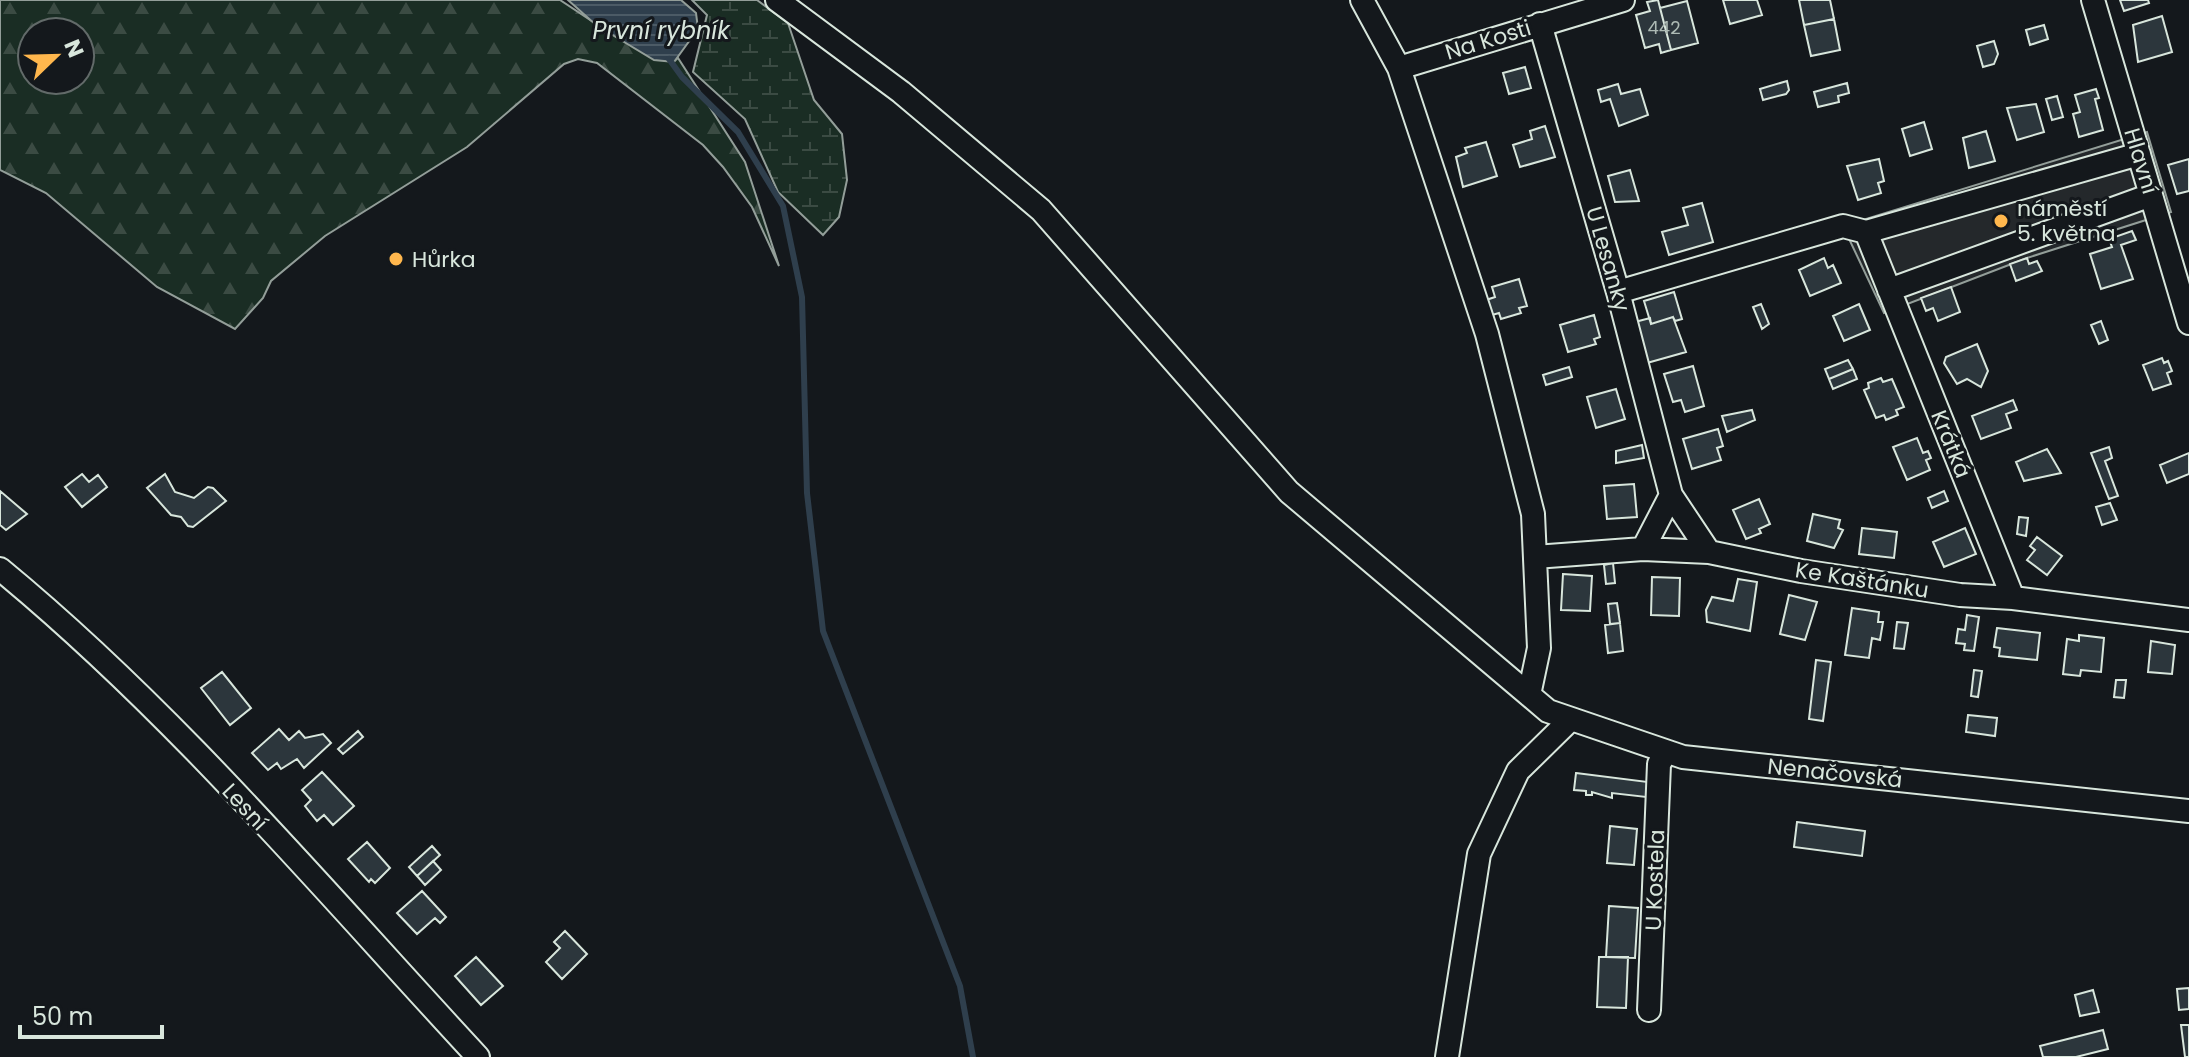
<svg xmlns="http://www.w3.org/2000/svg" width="2189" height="1057" font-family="Poppins,sans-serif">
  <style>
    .forest { fill: url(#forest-firs); stroke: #939e99; stroke-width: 2; fill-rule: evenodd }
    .wetland { fill: url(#wetland-marsh); stroke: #939e99; stroke-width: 2 }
    .parking { fill: #24282b; stroke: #939e99; stroke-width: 2 }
    .water { fill: url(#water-rules); stroke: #939e99; stroke-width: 2 }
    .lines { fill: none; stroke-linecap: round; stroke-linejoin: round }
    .stream { stroke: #2f3f4d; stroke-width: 6 }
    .building { fill: #2c363c; stroke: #d8e6dc; stroke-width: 2 }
    .minor-casing { stroke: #d8e6dc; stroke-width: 26 }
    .minor { stroke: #14181c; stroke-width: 22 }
    .poi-dot { fill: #ffb74d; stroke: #14181c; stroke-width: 3 }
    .labels { text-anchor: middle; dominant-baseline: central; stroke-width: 6; stroke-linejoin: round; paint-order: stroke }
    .number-label { font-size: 18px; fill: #adbab4 }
    .street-label { font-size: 22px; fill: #d8e6dc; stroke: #14181c }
    .poi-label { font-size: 22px; fill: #d8e6dc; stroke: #14181c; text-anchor: start }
    .water-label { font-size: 24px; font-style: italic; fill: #d8e6dc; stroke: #14181c }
  </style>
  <defs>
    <pattern id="forest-firs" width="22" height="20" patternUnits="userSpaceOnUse" patternTransform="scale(2)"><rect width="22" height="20" fill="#1a2d24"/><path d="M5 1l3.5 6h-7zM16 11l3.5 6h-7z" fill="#3b4b43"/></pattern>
    <pattern id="wetland-marsh" width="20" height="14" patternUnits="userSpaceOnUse" patternTransform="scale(2)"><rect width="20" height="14" fill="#1a2d24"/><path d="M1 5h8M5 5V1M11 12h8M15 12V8" fill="none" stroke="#3b4b43"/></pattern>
    <pattern id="water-rules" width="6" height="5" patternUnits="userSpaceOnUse" patternTransform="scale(2)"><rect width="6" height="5" fill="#2f3f4d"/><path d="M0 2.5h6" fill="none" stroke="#4c5b66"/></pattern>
  </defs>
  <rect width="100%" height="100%" fill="#14181c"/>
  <path class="forest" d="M0,0H560L610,33L673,62L678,58L745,162L779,266L752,207L723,167L703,145L597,63L578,59L564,64L467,147L325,236L271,281L263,298L235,329L157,287L46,193L0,170ZM32,32H80V80H32Z"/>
  <path class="wetland" d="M692,0H757L788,23L814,100L842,134L847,180L839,217L823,235L778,192L745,119L693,72L707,15Z"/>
  <path class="parking" d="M2147,132L2171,212L2027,258L1884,313L1843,226Z"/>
  <path class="water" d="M568,0H681L696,13L698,29L674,62L654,60L596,25Z"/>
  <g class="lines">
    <path class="stream" d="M669,59L682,77L738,132L783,206L802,297L807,493L823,631L960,986L973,1057"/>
  </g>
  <path class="building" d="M1658,0L1671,50L1661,53L1659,44L1645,48L1636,15L1650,11L1647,2Z
    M1723,0H1757L1762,15L1730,24Z
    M1799,0H1830L1834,19L1804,25Z
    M2120,0H2148L2149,3L2124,11Z
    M1687,1L1698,43L1671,50L1660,8Z
    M2162,16L2172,52L2138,62L2133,25Z
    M1834,19L1840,50L1811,56L1804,25Z
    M2044,25L2048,39L2030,45L2026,30Z
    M1994,41L1998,54L1994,64L1983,67L1977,46Z
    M1525,67L1531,88L1509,94L1503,73Z
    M1787,81L1789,90L1786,94L1763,100L1760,89Z
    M1847,83L1849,93L1838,96L1839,102L1818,107L1814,92Z
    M1618,84L1621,94L1640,89L1648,115L1619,126L1610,99L1601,102L1598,90Z
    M2096,89L2099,98L2095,99L2103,130L2079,137L2073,114L2080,112L2075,95Z
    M2057,96L2063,117L2052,120L2046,99Z
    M2036,104L2044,132L2017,140L2007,108Z
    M1924,122L1932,149L1910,156L1902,129Z
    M1545,126L1555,157L1520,167L1513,145L1532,139L1530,131Z
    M1986,131L1995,161L1969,168L1963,138Z
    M1486,142L1497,176L1463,187L1456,157L1467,153L1465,148Z
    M1879,159L1884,181L1878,183L1881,193L1858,200L1847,166Z
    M2189,159V191L2177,194L2168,165Z
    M1630,170L1639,201L1615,202L1608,176Z
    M1702,203L1713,242L1669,255L1662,232L1688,225L1683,208Z
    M2132,231L2136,240L2121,245L2133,279L2101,289L2090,254L2112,247L2109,239Z
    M1824,258L1828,268L1833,265L1841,283L1810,296L1799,270Z
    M2027,258L2029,264L2037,261L2042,271L2016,281L2010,264Z
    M1519,279L1527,306L1519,308L1521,313L1501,319L1499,313L1485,317L1480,302L1495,297L1492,287Z
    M1951,287L1960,312L1938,321L1933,308L1926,311L1921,298Z
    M1674,292L1682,319L1675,321L1673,317L1651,324L1644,301Z
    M1761,304L1769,324L1762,329L1753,307Z
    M1859,304L1870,330L1844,341L1833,316Z
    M1594,315L1600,337L1594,339L1596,344L1568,352L1560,325Z
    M1673,317L1686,352L1647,363L1635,322L1650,318L1651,324Z
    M2101,321L2108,340L2099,344L2091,325Z
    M1977,344L1988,371L1981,387L1967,379L1957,384L1944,363L1946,357Z
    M2162,358L2164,363L2168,361L2172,371L2167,373L2171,384L2153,390L2143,365Z
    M1848,360L1853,369L1829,379L1825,369Z
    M1693,366L1704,406L1685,412L1681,400L1673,402L1664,374Z
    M1569,367L1572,377L1546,385L1543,375Z
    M1853,369L1857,379L1833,389L1829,379Z
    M1881,378L1883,382L1892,379L1904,407L1896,410L1898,415L1886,420L1884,415L1876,418L1864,390L1869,388L1868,383Z
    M1616,389L1625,419L1596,428L1587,397Z
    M2013,400L2017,410L2006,414L2011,428L1981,439L1972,416Z
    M1752,410L1755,420L1727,432L1722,416Z
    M1718,429L1723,446L1717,448L1721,460L1692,469L1683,439Z
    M1917,438L1923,453L1928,451L1931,458L1926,460L1930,470L1907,480L1893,447Z
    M1642,445L1644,458L1616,463V451Z
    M2109,447L2112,458L2105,461L2118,496L2109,499L2091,453Z
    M2047,449L2061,473L2024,481L2016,462Z
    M2189,453V474L2167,483L2160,465Z
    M82,474L89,482L98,475L107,487L82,507L65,487Z
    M165,474L175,492L194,498L208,487L213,488L226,501L193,527L188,526L181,517L171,515L147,488Z
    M1634,484L1637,517L1607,519L1604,486Z
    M0,491L27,514L6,530L0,525Z
    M1944,491L1948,501L1932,508L1928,498Z
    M1759,499L1770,524L1759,529L1761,533L1746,539L1733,510Z
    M2110,503L2117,520L2102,525L2096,507Z
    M1813,514L1840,520L1838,528L1843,530L1834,548L1807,541Z
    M2019,517L2028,518L2026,536L2017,534Z
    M1862,528L1897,532L1894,558L1859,554Z
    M1965,528L1976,554L1944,567L1933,542Z
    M2037,537L2062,556L2047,575L2027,560L2035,550L2030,546Z
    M1613,563L1615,583L1606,584L1604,565Z
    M1563,574L1592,576L1590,611L1561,610Z
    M1652,577L1680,578L1679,616L1651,615Z
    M1738,579L1757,582L1750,631L1707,622L1706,610L1712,597L1733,601Z
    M1789,595L1817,602L1805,640L1780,634Z
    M1617,603L1620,623L1610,624L1608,604Z
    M1852,608L1879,612L1878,622H1883L1880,640L1872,638L1869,658L1845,655Z
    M1967,615L1979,617L1974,651L1964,650L1965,644L1956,643L1958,629L1965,630Z
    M1897,622L1908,623L1904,649L1894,648Z
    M1620,623L1623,651L1608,653L1605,625Z
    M1997,628L2040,633L2037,660L1999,656L2000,648L1994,647Z
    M2079,635L2104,638L2101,672L2081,670L2080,676L2063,674L2067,639L2079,641Z
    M2151,641L2175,645L2172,674L2148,672Z
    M1816,660L1831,662L1823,721L1809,719Z
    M1974,670L1982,671L1978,697L1971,696Z
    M222,672L251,708L230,725L201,688Z
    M2116,680H2126L2124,698L2114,697Z
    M1968,715L1997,718L1995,736L1966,732Z
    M279,729L289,740L299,731L305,738L323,734L331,743L304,768L297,759L281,769L277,763L268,770L252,753Z
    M358,731L363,737L343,754L338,749Z
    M322,772L354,806L333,825L324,815L317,821L305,806L311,800L302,790Z
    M1576,773L1648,782L1646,797L1612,793V798L1592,792V795H1586V791L1574,790Z
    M1797,822L1865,831L1862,856L1794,847Z
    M1610,826L1637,829L1634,865L1607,863Z
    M367,842L390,868L375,883L371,879L369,882L348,859Z
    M432,846L440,855L417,876L409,867Z
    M433,861L441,870L425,885L417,876Z
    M422,891L446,917L440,923L435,918L417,934L397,913Z
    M1609,906L1638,908L1635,958L1606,957Z
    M565,931L587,954L562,979L546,962L560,948L554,942Z
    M476,957L503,986L481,1005L455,976Z
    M1599,957H1628L1626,1008L1597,1007Z
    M2189,988V1009L2179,1010L2177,989Z
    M2093,990L2099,1012L2080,1016L2075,995Z
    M2181,1025H2189V1057H2185Z
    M2103,1030L2108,1049L2076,1057H2043L2040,1046Z"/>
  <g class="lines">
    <g class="minor-casing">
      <path id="minor" d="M777,0L901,92L1041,210L1289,492L1548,711L1683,757L2189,811
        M1362,0L1399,68L1487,334L1533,514L1539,648L1529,695
        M2093,0L2189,323
        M1540,24L1618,292L1671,495L1709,552
        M1399,68L1623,0
        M1866,232L2013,598
        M1866,232L2139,154
        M1889,290L2151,195
        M1618,292L1843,226L1866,232
        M1643,549L1671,495
        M1535,557L1643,549L1709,552L1801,571L1960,595L2013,598L2189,620
        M0,569C175,713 324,891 478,1057
        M1649,1010L1659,764L1666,752
        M1447,1057L1479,854L1518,771L1570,720"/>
    </g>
    <use href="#minor" class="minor"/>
  </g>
  <g class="poi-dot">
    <circle cx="2001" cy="221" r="8"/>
    <circle cx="396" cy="259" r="8"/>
  </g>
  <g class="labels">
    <g class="number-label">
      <text x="1664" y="27">442</text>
    </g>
    <g class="street-label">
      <text transform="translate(1488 40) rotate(-17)">Na Kosti</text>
      <text transform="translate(2141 161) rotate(73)">Hlavní</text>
      <text transform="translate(1608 259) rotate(74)">U Lesanky</text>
      <text transform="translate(1951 444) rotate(68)">Krátká</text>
      <text transform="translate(1862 580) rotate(9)">Ke Kaštánku</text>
      <text transform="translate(1835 773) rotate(6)">Nenačovská</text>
      <text transform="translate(245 807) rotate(47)">Lesní</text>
      <text transform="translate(1655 880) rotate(-88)">U Kostela</text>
    </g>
    <g class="poi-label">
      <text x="2017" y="208">náměstí<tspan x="2017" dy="25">5. května</tspan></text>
      <text x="412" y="259">Hůrka</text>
    </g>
    <g class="water-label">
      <text x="661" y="30">První rybník</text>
    </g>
  </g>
  <g transform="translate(56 56) rotate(67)"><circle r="38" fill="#14181c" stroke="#626a69" stroke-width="2"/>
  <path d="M0-6L14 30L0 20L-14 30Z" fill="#ffb74d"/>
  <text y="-12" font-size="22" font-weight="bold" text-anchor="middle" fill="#d8e6dc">N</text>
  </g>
  <path d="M20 1025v12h142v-12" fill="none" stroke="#d8e6dc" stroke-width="4"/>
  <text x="32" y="1025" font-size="24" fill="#d8e6dc" stroke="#14181c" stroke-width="6" paint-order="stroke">50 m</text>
</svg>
